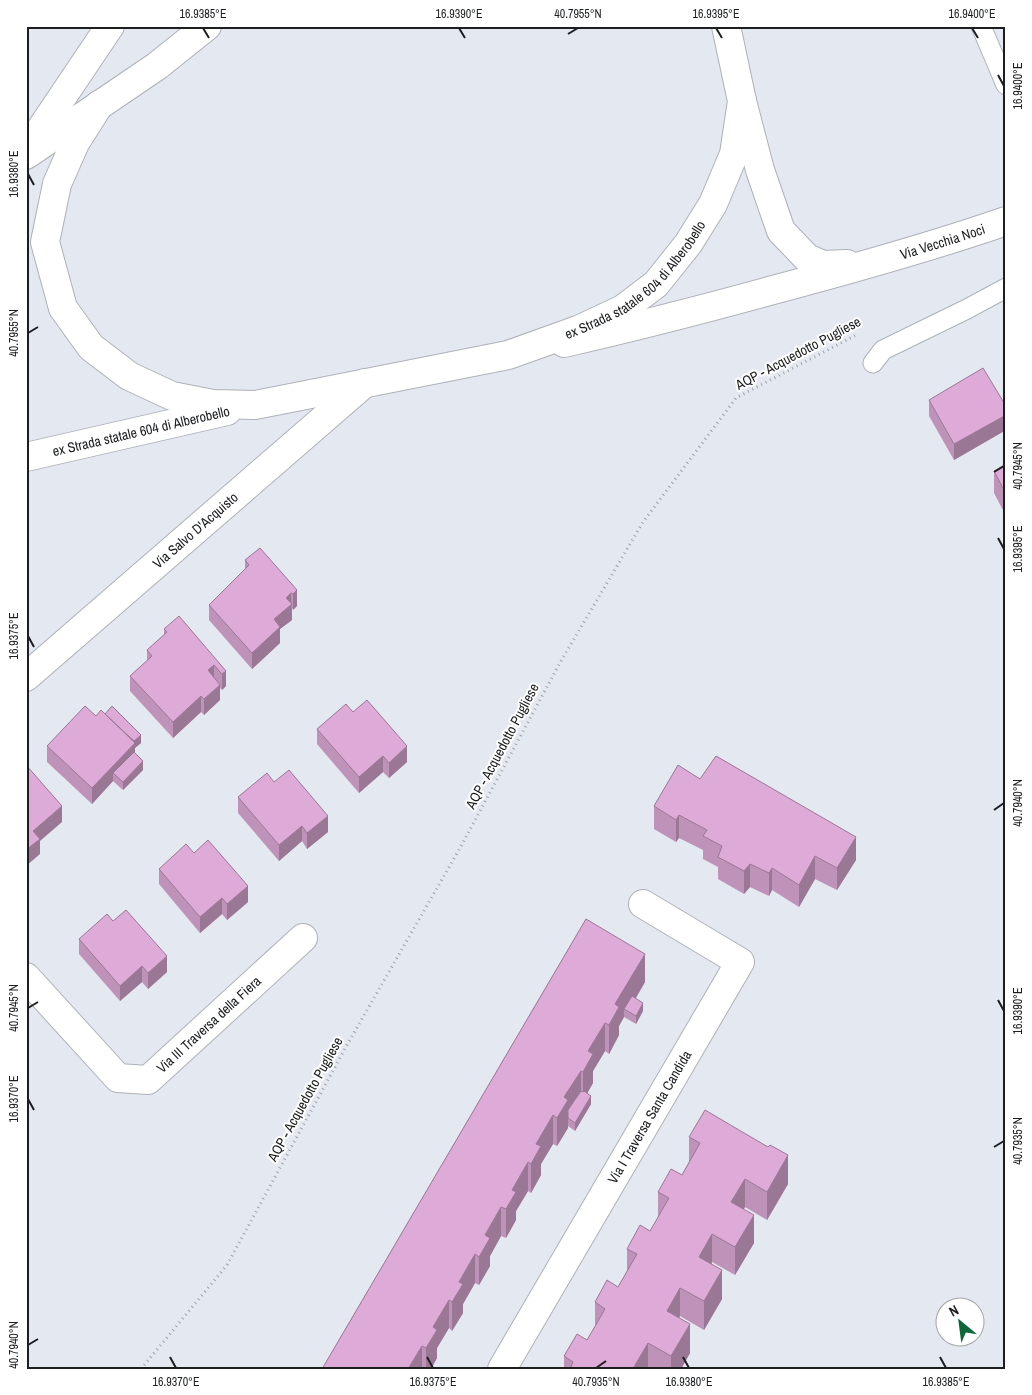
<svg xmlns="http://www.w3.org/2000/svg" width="1032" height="1395" font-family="'Archivo Narrow',sans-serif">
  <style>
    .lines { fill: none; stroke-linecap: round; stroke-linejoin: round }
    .service-casing { stroke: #adb1b8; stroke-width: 21 }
    .minor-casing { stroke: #adb1b8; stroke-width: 30 }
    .tertiary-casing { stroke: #adb1b8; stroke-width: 30 }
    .secondary-casing { stroke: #adb1b8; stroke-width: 30 }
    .path { stroke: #9fa3a9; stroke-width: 3; stroke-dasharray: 1 4; stroke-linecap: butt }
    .service { stroke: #fff; stroke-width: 19 }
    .minor { stroke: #fff; stroke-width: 28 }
    .tertiary { stroke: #fff; stroke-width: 28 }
    .secondary { stroke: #fff; stroke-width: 28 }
    .wall { fill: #bf92b9 }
    .shaded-wall { fill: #9b7796 }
    .building { fill: #deaad7; stroke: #9b7796 }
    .ticks { fill: none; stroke: #1c1e20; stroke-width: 2 }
    .labels { text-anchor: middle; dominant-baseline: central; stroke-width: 4; stroke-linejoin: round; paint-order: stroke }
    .street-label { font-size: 14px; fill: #1c1e20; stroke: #fff }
    .neatline { fill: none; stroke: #1c1e20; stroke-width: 2 }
    .ticks-label { font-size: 12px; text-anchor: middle; fill: #1c1e20 }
  </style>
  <rect width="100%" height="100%" fill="#e4e8f0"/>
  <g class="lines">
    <g class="service-casing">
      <path id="service" d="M981,26L1006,85
        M873,363L883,350L967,309L1006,288"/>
    </g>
    <g class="minor-casing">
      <g id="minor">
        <path d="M26,151L110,26"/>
        <path id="s1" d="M26,677L365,383"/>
        <path id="s2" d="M26,977L118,1078L148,1080L303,938"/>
        <path id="s3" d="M502,1369L740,962L643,904"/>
      </g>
    </g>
    <g class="tertiary-casing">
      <g id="tertiary">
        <path d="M742,101L760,170L781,231L807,258L823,265L847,264"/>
        <path id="s4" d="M564,343C634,327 704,309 773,290C852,269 928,248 1006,221"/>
      </g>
    </g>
    <g class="secondary-casing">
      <g id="secondary">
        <path id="s5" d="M99,105L75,143L57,184L45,242L63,308L91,347L129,376L172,396L213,404L255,405L508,355L578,330L623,309L656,284L688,244L713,204L734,154L742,101L726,26"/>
        <path d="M26,155L157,66L207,26"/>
        <path d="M26,457L227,411"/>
      </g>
    </g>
    <path class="path" d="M141,1369L227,1265L347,1045L460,848L561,661L643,522L736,398L858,334"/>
    <use href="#service" class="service"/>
    <use href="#minor" class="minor"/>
    <use href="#tertiary" class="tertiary"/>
    <use href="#secondary" class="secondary"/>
  </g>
  <path class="wall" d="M929,400L1006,406V430L954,460L929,416Z
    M1006,464V516L994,493V471Z
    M245,560L297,590V606L293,610L292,608V620L280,629V643L252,669L209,620V605L245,569Z
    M164,629L226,671V686L222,690L220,688V700L204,715L201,712L173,738L130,691V676L147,661V650L164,635Z
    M353,712L407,762L389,778L383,772L359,793L317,744V729Z
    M96,716L141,743L135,748V754L143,770L123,790L113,781L92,804L47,762V746Z
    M700,779L856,860L837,890L815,879L799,907L772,890L769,896L750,887L744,894L718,879V867L703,859V850L679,838L676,842L654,829V806Z
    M274,782L328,832L307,849L302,841L279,861L238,813V797Z
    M194,853L248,902L227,920L222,914L200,933L159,884V869Z
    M586,919L645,982L636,998L643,1011L636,1024L624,1017L619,1026V1035L609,1054L605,1051L593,1071V1083L587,1093L591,1104L575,1131L568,1126V1128L557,1146L553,1144L541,1164V1175L531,1193L528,1191L516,1211V1220L506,1238L501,1236L490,1256V1266L479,1285L475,1283L463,1304V1313L452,1331L449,1328L437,1348V1358L431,1369H322Z
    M113,921L167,972L148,989L142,982L120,1001L79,954V939Z
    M689,1137L788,1184L767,1220L745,1207L744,1209L754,1243L735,1275L712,1262V1264L722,1299L704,1330L680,1316L679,1318L690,1353L681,1369H564V1356L587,1340L595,1327V1302L618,1287L627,1271V1249L650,1231L658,1218V1192L682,1175L689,1162Z"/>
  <path class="shaded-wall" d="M1006,415V430L954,460V444Z
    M297,590V606L293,610V594Z
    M291,593L292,620L280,629V643L252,669V653L274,619L286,598Z
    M214,665V681L208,670Z
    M226,671V686L222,690V674Z
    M220,685V700L204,715V699Z
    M201,696V712L173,738V722Z
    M141,735V743L135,748V758L113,773V781L92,804V788L129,745Z
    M407,746V762L389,778V763Z
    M383,756V772L359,793V777Z
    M143,761V770L123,790V782Z
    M62,806V822L40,841V854L26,866V850L33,831Z
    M679,815V838L676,842V820Z
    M328,816V832L307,849V833Z
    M302,826V841L279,861V845Z
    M856,837V860L837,890V868Z
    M815,856V879L799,907V885Z
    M750,864V887L744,894V871Z
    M772,868V890L769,896V873Z
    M248,886V902L227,920V904Z
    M222,898V914L200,933V917Z
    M645,954V982L628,1011L624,1009V1017L619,1026V1035L609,1054V1025L615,1004Z
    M167,956V972L148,989V973Z
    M142,966V982L120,1001V986Z
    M643,1003V1011L636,1024V1016Z
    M605,1023V1051L593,1071V1083L583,1101V1072L588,1051Z
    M581,1071V1099L568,1118V1128L557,1146V1118L564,1097Z
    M591,1096V1104L575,1131V1123Z
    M553,1115V1144L541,1164V1175L531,1193V1164L536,1144Z
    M788,1155V1184L767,1220V1192Z
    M528,1162V1191L516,1211V1220L506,1238V1209L512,1190Z
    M745,1179V1207L731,1230V1202Z
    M501,1207V1236L490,1256V1266L479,1285V1257L485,1235Z
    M754,1215V1243L735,1275V1247Z
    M712,1234V1262L699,1285V1257Z
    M475,1254V1283L463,1304V1313L452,1331V1302L459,1282Z
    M722,1270V1299L704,1330V1301Z
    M680,1288V1316L667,1340V1311Z
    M449,1300V1328L437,1348V1358L431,1369H426V1348L433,1327Z
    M690,1324V1353L681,1369H671V1356Z
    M648,1343V1369H634V1367Z
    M422,1346V1369H408Z"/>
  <path class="building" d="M983,368L1006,406V415L954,444L929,400Z
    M1006,464V494L994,471Z
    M260,548L297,590L293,594L291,593L286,598L292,604L274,619L280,627L252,653L209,605L249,565L245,560Z
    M179,616L226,671L222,674L214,665L208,670L220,685L204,699L201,696L173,722L130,676L152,656L147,650L167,632L164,629Z
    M367,700L407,746L389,763L383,756L359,777L317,729L346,704L353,712Z
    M85,706L96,716L101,710L135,743L92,788L47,746Z
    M112,706L141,735L134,741L105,714Z
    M134,752L143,761L123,782L113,773Z
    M716,756L856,837L837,868L815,856L799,885L772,868L769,873L750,864L744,871L718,857L722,846L703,836L707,830L679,815L676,820L654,806L678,765L700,779Z
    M26,765L62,806L33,831L40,839L26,850Z
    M289,770L328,816L307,833L302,826L279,845L238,797L267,773L274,782Z
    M208,840L248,886L227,904L222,898L200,917L159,869L186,844L194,853Z
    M126,910L167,956L148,973L142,966L120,986L79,939L107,914L113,921Z
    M586,919L645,954L615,1004L619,1007L609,1025L605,1023L588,1051L593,1054L583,1072L581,1071L564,1097L568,1100L557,1118L553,1115L536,1144L541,1146L531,1164L528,1162L512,1190L516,1192L506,1209L501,1207L485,1235L490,1238L479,1257L475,1254L459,1282L463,1284L452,1302L449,1300L433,1327L437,1330L426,1348L422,1346L408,1369H322Z
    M632,996L643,1003L636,1016L624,1009Z
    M581,1091L583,1092L584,1091L591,1096L575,1123L568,1118V1110Z
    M705,1110L768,1147L770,1145L788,1155L767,1192L745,1179L731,1202L754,1215L735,1247L712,1234L699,1257L722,1270L704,1301L680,1288L667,1311L690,1324L671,1356L648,1343L634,1367L638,1369H570L573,1362L564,1356L577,1334L587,1340L605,1309L595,1302L607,1280L618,1287L637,1254L627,1249L640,1225L650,1231L669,1198L658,1192L671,1169L682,1175L700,1143L689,1137Z"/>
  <path class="ticks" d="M203,28L209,38M459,28L465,38M716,28L722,38M972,28L978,38M568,34L578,28M998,75L1004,86M28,174L34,185M28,333L38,327M994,472L1004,466M998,538L1004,549M28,636L34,647M994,810L1004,803M998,1000L1004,1011M28,1008L38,1002M28,1099L34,1110M994,1147L1004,1141M28,1345L38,1339M170,1357L176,1368M427,1357L433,1368M683,1357L689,1368M940,1357L946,1368M596,1368L606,1361"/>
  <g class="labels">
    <g class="street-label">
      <text stroke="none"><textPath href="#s4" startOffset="392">Via Vecchia Noci</textPath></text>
      <text stroke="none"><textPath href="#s5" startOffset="854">ex Strada statale 604 di Alberobello</textPath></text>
      <text transform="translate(798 353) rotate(-28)">AQP - Acquedotto Pugliese</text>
      <text transform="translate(141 431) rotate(-13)">ex Strada statale 604 di Alberobello</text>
      <text stroke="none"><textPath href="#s1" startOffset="224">Via Salvo D'Acquisto</textPath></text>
      <text transform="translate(502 746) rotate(-62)">AQP - Acquedotto Pugliese</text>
      <text stroke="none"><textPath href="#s2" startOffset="249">Via III Traversa della Fiera</textPath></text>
      <text transform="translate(305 1099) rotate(-61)">AQP - Acquedotto Pugliese</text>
      <text stroke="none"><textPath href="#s3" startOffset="292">Via I Traversa Santa Candida</textPath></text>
    </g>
  </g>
  <rect width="1032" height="1395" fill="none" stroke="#ffffff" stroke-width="55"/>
  <g transform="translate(960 1322) rotate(331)"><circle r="24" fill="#ffffff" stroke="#a4a5a6"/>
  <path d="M0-4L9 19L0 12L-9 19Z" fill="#0d6739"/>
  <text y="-8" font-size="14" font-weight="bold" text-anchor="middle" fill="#1c1e20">N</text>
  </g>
  <rect x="28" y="28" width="976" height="1340" class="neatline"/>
  <g class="ticks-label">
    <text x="203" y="18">16.9385°E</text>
    <text x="459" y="18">16.9390°E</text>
    <text x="578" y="18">40.7955°N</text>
    <text x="716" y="18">16.9395°E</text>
    <text x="972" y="18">16.9400°E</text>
    <text transform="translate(1018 86) rotate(-90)" y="4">16.9400°E</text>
    <text transform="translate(14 174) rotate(-90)" y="4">16.9380°E</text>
    <text transform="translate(14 333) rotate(-90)" y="4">40.7955°N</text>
    <text transform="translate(1018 466) rotate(-90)" y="4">40.7945°N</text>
    <text transform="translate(1018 549) rotate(-90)" y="4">16.9395°E</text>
    <text transform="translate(14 636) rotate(-90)" y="4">16.9375°E</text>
    <text transform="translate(1018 803) rotate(-90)" y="4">40.7940°N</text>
    <text transform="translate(14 1008) rotate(-90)" y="4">40.7945°N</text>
    <text transform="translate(1018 1011) rotate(-90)" y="4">16.9390°E</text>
    <text transform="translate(14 1099) rotate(-90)" y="4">16.9370°E</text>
    <text transform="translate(1018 1141) rotate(-90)" y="4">40.7935°N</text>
    <text transform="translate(14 1345) rotate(-90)" y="4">40.7940°N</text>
    <text x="176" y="1386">16.9370°E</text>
    <text x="433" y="1386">16.9375°E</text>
    <text x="596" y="1386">40.7935°N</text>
    <text x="689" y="1386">16.9380°E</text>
    <text x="946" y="1386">16.9385°E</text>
  </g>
</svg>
